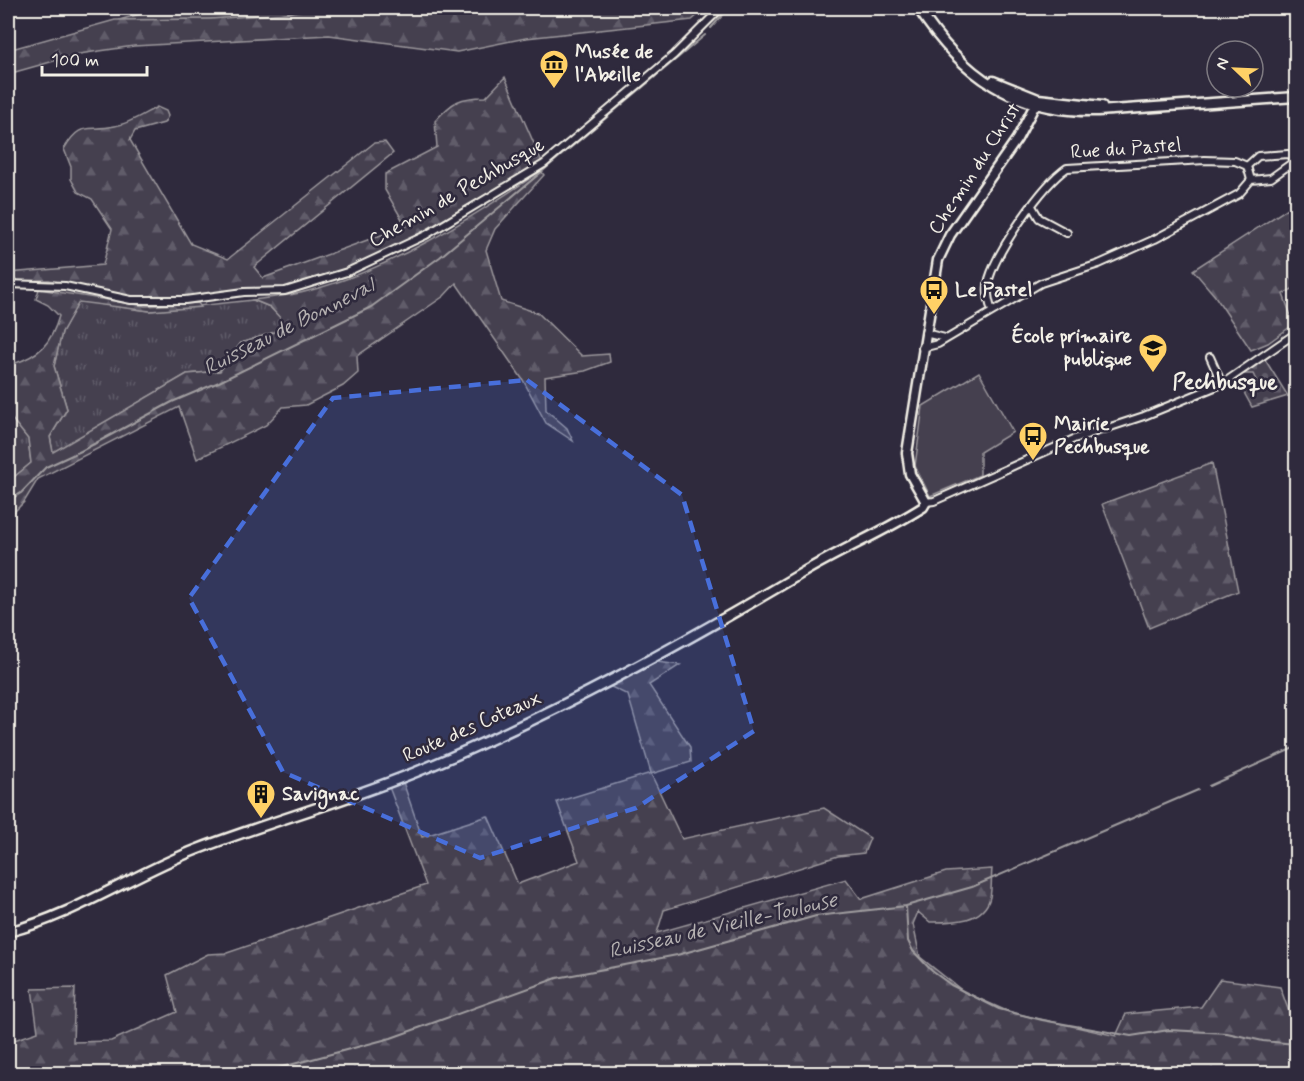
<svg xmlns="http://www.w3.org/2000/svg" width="1304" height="1081" font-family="Mynerve,sans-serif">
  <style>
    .grass { fill: url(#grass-tufts); stroke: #9c989c; stroke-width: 1.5 }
    .forest { fill: url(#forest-firs); stroke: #9c989c; stroke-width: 1.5 }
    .cemetery { fill: url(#cemetery-stones); stroke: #9c989c; stroke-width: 1.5 }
    .pitch { fill: #454050; stroke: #9c989c; stroke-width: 1.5 }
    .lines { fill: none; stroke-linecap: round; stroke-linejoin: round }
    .stream { stroke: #a19ea0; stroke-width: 2 }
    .minor-casing { stroke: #f4f1e8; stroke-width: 10 }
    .tertiary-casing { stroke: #f4f1e8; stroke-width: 13 }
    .minor { stroke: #2f2a3d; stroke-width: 6 }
    .tertiary { stroke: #2f2a3d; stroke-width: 8 }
    .marked { fill: #486fdb; fill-opacity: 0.2; stroke: #486fdb; stroke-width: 4.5; stroke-dasharray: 12 8; stroke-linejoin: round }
    .labels { text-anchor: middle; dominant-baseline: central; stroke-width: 5; stroke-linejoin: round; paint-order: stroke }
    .poi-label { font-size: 20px; font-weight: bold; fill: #f4f1e8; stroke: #2f2a3d; text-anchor: start }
    .street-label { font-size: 20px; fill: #f4f1e8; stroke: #2f2a3d }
    .water-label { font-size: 21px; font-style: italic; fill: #b6b2b2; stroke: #2f2a3d }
    .quarter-label { font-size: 22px; font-weight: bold; fill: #f4f1e8; stroke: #2f2a3d }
  </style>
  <defs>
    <pattern id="grass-tufts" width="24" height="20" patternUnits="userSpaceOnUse" patternTransform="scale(1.5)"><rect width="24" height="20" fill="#454050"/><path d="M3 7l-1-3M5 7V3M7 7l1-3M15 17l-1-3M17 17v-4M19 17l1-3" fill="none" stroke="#605c69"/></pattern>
    <pattern id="forest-firs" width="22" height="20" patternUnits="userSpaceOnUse" patternTransform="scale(1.5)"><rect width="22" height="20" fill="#454050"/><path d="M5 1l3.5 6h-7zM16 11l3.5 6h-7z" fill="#605c69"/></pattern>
    <pattern id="cemetery-stones" width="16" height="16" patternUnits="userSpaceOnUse" patternTransform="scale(1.5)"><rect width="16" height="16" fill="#454050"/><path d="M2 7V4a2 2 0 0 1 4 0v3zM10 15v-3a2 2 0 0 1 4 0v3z" fill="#605c69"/></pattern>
  </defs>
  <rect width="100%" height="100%" fill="#2f2a3d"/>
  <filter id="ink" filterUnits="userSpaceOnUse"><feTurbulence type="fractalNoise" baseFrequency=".0167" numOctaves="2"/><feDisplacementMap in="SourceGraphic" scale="12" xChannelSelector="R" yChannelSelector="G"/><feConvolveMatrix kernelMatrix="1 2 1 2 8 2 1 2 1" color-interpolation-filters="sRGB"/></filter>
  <g filter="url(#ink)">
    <path class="grass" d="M161,8H313C250,22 183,19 119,20Z
      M253,300L270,307L284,321L275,332L241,343L220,371L187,374L53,453L50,437L67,409L54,366L62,332L79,301L150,311Z
      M8,414L28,439L31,463L8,482Z"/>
    <path class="forest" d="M313,8H706L692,20L526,38L457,52L329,35L134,46L79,54L8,74V50L115,20L211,19L288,13Z
      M505,77L542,162L391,250L348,270L297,285L272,291L161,299L128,296L49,280L8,281V273L103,265L112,229L92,199L78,192L71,179V167L64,149C81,120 87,132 115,126C129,124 145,113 157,107L166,111L168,116L164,123L135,131L130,140L191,244L228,259L374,143L385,142L393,153L254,267L263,278L406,226L385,190V174L437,147L435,121C453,101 460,97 486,97Z
      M541,171L544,175L495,229L486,250L501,301L538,313L582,356L609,354L610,362L585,371L545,377L546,410L567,428L573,441L546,423L523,380L456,283L444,296L357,356L358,373L343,386L306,405L283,407L266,425L197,459L179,407L38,479L24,502L8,518V482L31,463L28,439L8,414V359L13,364C40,355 51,344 59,316L48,305L36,299L39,289L145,306L198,303L201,307L150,311L79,302L62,332L54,366L67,409L50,437L53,452L187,374L220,371L241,343L275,332L283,321L270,307L253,300C271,297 290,296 308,291C389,270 472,218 541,171Z
      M1296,203V247L1294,252L1296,287L1283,294L1294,324L1268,343L1251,350L1215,296L1193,270Z
      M1212,463L1238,591L1149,628L1102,504Z
      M657,662L680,665L649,685L690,747L691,762L651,774L682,839L824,808L870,838L864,853L838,856L664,910L657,933L846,879L861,899L946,872L992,869C991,877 992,888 990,897C984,923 951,922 930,922L918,912L913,924L920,957L964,992L1009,1012L1116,1036L1126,1014L1201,1007L1220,979L1280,987L1296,1031V1073H8V1042L38,1032L32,989L75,988L73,1042L111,1041L177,1012L167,975L208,954L227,953L426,885L389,787L403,782L422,837L488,816L518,884L579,861L557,802L651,773L628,695L609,686Z"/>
    <path class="cemetery" d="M1264,358L1288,396L1252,407L1242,389L1258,384L1253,374H1244Z"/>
    <path class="pitch" d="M979,372L1013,432L980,452V475L930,496L915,466L923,406Z"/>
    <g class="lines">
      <path class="stream" d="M711,28L729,8
        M8,501L21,493L46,467L81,451L172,402L219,382L371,307L440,257L705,35
        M1209,786L1296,747
        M906,906L972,887L1198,790
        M256,1074L391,1038L557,978L677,955L816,916L906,906L908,941L913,951L932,971L951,985L999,1009L1042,1020L1131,1036L1169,1030L1227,1033L1263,1041L1296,1044"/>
      <g class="minor-casing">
        <path id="minor" d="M1247,166L1258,156L1288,154L1296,157
          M1251,180L1271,178L1296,160
          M1032,206L1039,218L1067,233
          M8,284L65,286L131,300H185L244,292L285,291L347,272L426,235L544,164L674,55L721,8
          M1296,326V334
          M925,333L945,338
          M922,348L938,344L1041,283L1099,264L1155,239L1239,194L1251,180L1247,166L1235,161L1205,160L1067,168C1042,185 998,249 989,279C986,290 988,300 992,311
          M1210,357L1222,384
          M926,502L934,501L1074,439L1144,416L1222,384L1296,333"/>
      </g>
      <g class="tertiary-casing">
        <path id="tertiary" d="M918,8C962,76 1015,113 1098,111L1296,97
          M993,81L1038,99L1102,106
          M8,932C75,915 133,874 198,849C274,820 353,799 428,767C557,713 682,644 802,573C842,549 884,532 923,507L926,502L910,474L907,453L938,260L950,235L1017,139L1038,99"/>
      </g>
      <use href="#minor" class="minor"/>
      <use href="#tertiary" class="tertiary"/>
    </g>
  </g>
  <path class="marked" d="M527,380L682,495L754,731L636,808L480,858L283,772L189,598L333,398Z"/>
  <defs>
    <g id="museum-pin" transform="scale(1.5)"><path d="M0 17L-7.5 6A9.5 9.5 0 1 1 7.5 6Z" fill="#ffd166" stroke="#2f2a3d"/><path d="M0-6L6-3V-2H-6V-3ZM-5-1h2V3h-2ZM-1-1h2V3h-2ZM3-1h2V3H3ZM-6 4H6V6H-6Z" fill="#111"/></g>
    <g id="bus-pin" transform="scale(1.5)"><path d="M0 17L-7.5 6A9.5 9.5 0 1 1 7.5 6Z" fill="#ffd166" stroke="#2f2a3d"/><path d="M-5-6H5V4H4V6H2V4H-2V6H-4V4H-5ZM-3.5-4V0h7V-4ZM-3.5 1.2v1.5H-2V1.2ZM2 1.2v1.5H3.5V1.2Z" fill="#111"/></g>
    <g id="school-pin" transform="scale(1.5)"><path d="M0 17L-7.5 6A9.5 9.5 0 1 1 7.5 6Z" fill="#ffd166" stroke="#2f2a3d"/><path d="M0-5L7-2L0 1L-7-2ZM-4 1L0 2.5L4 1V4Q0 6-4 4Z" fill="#111"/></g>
    <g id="building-pin" transform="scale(1.5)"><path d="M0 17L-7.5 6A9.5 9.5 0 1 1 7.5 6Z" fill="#ffd166" stroke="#2f2a3d"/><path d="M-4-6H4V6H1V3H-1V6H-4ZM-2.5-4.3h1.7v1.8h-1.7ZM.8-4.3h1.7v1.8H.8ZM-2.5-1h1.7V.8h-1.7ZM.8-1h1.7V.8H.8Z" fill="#111"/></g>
  </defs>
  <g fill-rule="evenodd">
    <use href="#museum-pin" x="554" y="64"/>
    <use href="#bus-pin" x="934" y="290"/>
    <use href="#school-pin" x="1153" y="348"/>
    <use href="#bus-pin" x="1033" y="436"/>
    <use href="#building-pin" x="261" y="794"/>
  </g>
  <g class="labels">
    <g class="poi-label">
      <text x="575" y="52">Musée de<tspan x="575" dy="23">l'Abeille</tspan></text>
      <text x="955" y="290">Le Pastel</text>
      <text x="1132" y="336" text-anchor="end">École primaire<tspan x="1132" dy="23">publique</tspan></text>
      <text x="1054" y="424">Mairie<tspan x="1054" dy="23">Pechbusque</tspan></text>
      <text x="282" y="794">Savignac</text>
    </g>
    <g class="street-label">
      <text transform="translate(1126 149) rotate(-4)">Rue du Pastel</text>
      <text transform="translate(975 169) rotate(-57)">Chemin du Christ</text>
      <text transform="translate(457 193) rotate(-30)">Chemin de Pechbusque</text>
      <text transform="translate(472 727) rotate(-24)">Route des Coteaux</text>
    </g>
    <g class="water-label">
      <text transform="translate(289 327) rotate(-27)">Ruisseau de Bonneval</text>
      <text transform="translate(723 926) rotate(-13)">Ruisseau de Vieille-Toulouse</text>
    </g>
    <g class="quarter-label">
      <text x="1225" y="383">Pechbusque</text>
    </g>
  </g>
  <rect width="1304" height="1081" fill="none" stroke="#2f2a3d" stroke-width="30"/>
  <rect x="15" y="15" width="1274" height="1051" fill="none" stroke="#f4f1e8" stroke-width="2" filter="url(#ink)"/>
  <g transform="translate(1235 69) rotate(293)"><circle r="28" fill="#2f2a3d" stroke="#7e7a81" stroke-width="1.5"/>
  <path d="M0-4.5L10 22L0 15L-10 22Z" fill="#ffd166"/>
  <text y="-9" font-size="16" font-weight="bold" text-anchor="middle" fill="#f4f1e8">N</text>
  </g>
  <path d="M42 66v9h105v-9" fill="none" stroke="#f4f1e8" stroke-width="3"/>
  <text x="51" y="66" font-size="18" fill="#f4f1e8" stroke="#2f2a3d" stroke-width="4.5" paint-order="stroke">100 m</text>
</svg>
